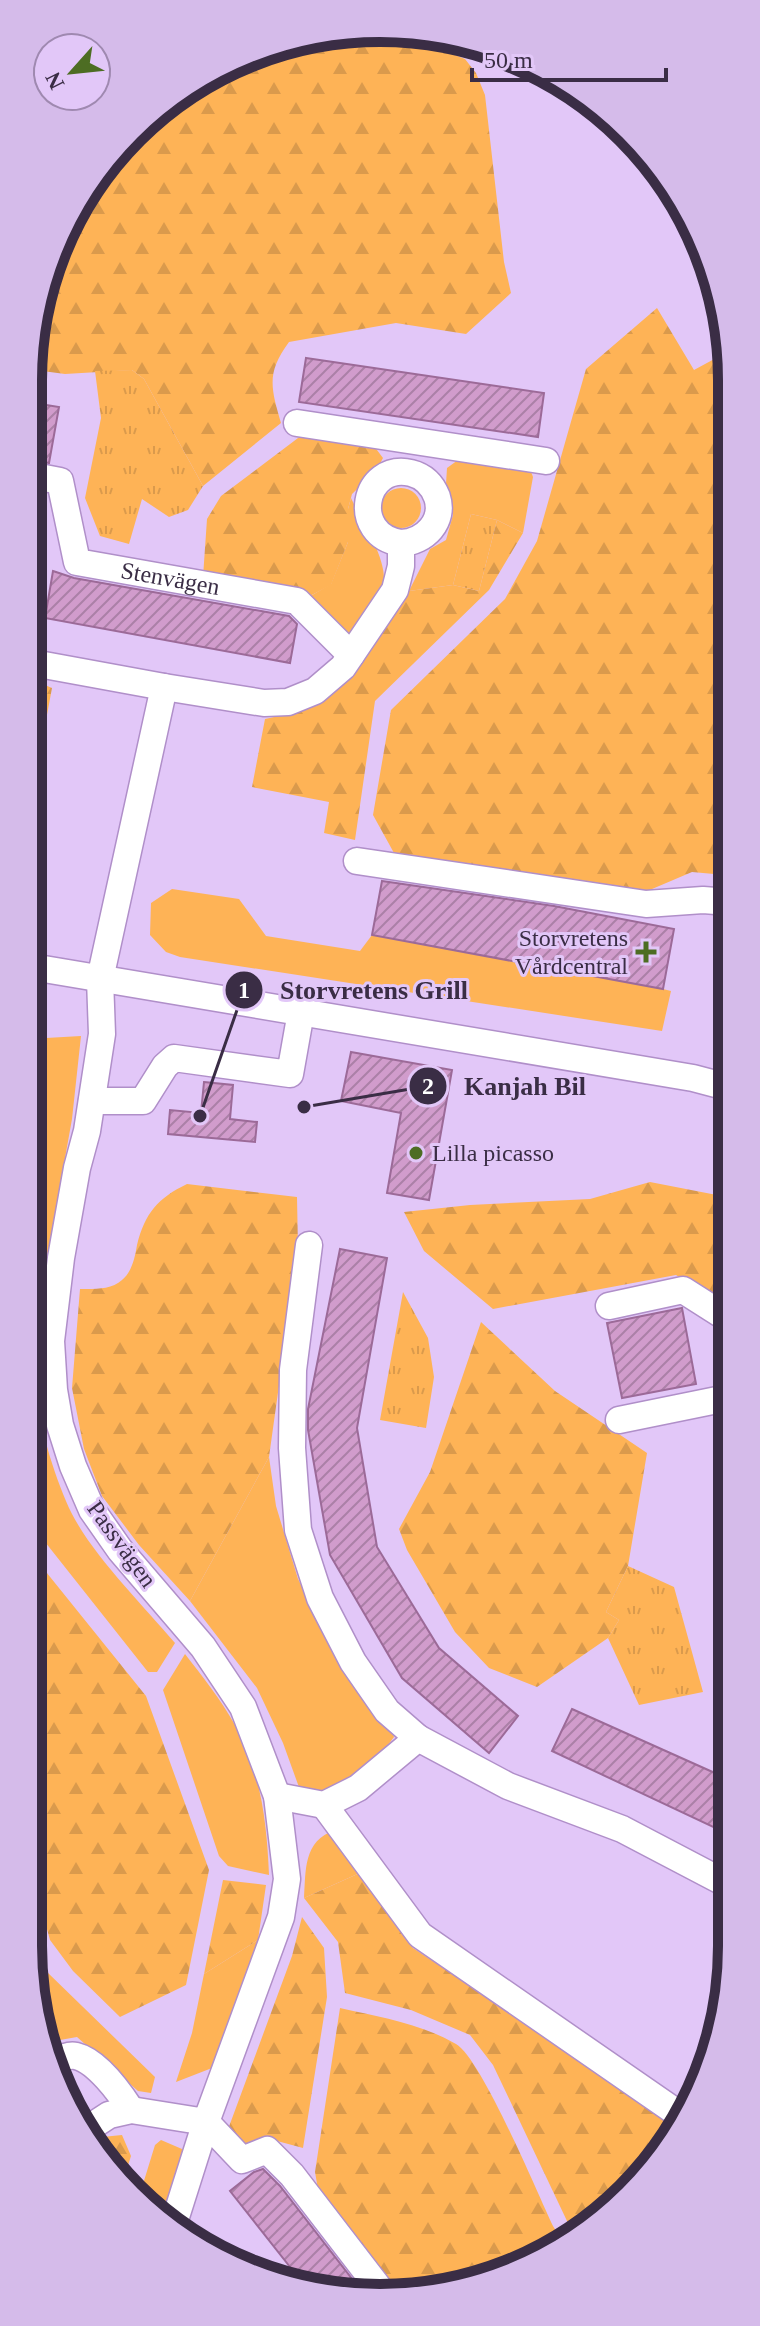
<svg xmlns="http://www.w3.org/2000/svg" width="760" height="2326" font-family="Georgia,serif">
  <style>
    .grass { fill: #feb356 }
    .forest { fill: url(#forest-firs) }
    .park { fill: url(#park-tufts) }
    .building { fill: url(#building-hatch); stroke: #9c6a98; stroke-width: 2 }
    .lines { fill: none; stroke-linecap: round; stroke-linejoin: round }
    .minor-casing { stroke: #b08fc9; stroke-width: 29 }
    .minor { stroke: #fff; stroke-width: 26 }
    .poi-dot { fill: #4d6d23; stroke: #e2c7f8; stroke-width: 3 }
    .labels { text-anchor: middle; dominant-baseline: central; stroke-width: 6; stroke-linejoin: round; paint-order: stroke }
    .street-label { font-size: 24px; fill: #3a2d45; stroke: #e2c7f8 }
    .poi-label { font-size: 24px; fill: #3a2d45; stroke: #e2c7f8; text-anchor: end }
    .rim { fill: none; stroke: #3a2d45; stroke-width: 10 }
    .leader { fill: none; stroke: #3a2d45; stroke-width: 3 }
    .callout-dot { fill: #3a2d45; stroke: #e2c7f8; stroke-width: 3 }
    .mark-label { font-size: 24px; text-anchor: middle; font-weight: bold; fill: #fff }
    .callout-label { font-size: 26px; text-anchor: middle; font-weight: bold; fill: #3a2d45; stroke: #e2c7f8; stroke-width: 6; stroke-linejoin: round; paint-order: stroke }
  </style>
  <defs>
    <pattern id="forest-firs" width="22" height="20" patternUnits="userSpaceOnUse" patternTransform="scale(2)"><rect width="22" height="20" fill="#feb356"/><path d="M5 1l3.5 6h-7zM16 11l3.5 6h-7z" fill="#da9a4c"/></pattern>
    <pattern id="park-tufts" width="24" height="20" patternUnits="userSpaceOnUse" patternTransform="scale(2)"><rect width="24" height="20" fill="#feb356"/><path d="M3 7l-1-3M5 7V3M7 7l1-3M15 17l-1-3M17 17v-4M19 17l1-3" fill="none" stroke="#da9a4c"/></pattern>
    <pattern id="building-hatch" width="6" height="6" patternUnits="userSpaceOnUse" patternTransform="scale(2)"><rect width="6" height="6" fill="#d19ccc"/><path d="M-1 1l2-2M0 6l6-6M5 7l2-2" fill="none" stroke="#ab80a7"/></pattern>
  </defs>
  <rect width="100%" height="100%" fill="#e2c7f8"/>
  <path class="grass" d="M458,460L530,469L533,477L523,533L497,520L471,514L453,585L409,591L430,549L446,540L453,515L446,484L447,468Z
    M381 508a20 20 0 1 1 40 0a20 20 0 1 1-40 0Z
    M351,498C362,522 390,562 383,588C379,602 361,623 352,637H343L307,598L331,584L348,542V509Z
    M172,889L239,899L266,936L360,951L372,935L663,989L671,991L662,1031L180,957L166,952L150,935L151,903Z
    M81,1036L72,1119L44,1275L31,1272L32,1045L46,1038Z
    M31,1285L42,1287C39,1323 32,1360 37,1397C41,1433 56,1481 72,1514C95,1558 142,1604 175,1643L157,1672H148L30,1523Z
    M269,1457L276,1506L298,1579L343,1667L389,1724L394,1737C370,1770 343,1798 300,1790L283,1743L257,1688L190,1601Z
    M185,1654C203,1677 221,1700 235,1725C261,1771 267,1824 269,1875L228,1866L219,1856L163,1690Z
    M335,1830L362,1872L304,1898C306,1870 303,1841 335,1830Z
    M28,1931L31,1944L46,1971L155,2077L151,2093L138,2091L77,2037L60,2040L48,2048L28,1946Z
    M258,1940L212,2068L176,2082L192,2033L204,1974Z
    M161,2140L189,2152L166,2217L139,2197L155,2145Z"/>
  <path class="forest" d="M312,35H405L465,59L476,73L485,95L504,262L511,293L466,334L396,323L289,342C266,373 271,388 281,423L203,486L144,379L132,370L65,374L35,370V311L88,184L185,87Z
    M657,308L694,370L729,351L728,877L725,875L692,872L645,892L394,853L373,815L391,710L505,599L537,541L586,369Z
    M302,435L374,446L383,458L376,471L352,494L348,509V542L331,585L306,598L203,577L207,519L221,496Z
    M497,520L523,533L489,590L375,701L355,840L324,833L329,802L252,787L265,719L288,714L338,687L409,591L453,585L479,591Z
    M33,680L52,688L33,790Z
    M650,1182L727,1197V1306L676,1275L493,1309L424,1251L404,1212L470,1205L590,1199Z
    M187,1184L297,1197L298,1249L269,1457L190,1601L139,1545L102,1496L84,1449L72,1388L80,1289C94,1289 111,1290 122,1280C132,1272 135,1257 137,1245C145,1213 158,1198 187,1184Z
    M481,1322L555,1391L647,1453L628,1566L606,1612L619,1620L608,1638L537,1687L489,1668L455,1632L407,1550L399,1529L430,1472Z
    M30,1552L146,1696L209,1870L186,1985L120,2017L73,1971L50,1940L28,1860Z
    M362,1872L413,1948L680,2124L673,2141L577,2237L567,2221L493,2065L470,2035L411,2010L345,1993L338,1942L304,1898Z
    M223,1880L266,1885L258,1940L204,1974Z
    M302,1917L324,1948L327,1997L303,2148L266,2138L244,2147L227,2132L292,1956Z
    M340,2008C379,2017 420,2023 456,2044C481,2058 537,2192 553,2226L564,2244L471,2286L393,2291L320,2201L315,2172Z
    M122,2135L131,2156L122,2184L116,2178L93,2142L102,2137Z"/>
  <path class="park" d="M132,370L144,379L203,486L188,510L169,517L142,499L129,544L100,536L85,498L101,418L95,371Z
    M471,514L497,520L479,591L453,585Z
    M403,1292L428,1338L434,1377L426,1428L380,1420Z
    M628,1566L674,1587L703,1692L639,1705L608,1638L619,1620L606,1612Z"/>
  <path class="building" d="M306,358L544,393L538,437L299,402Z
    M34,403L59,407L49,463L34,460Z
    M53,571L74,578L289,616L297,624L290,663L45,618Z
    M382,881L554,906L674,929L663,989L372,935Z
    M351,1052L452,1070L429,1200L387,1193L401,1113L341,1101Z
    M204,1082L233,1085L230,1119L257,1122L255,1142L168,1134L170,1110L201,1113Z
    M340,1249L387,1258L357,1428L377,1547L439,1648L518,1716L489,1753L402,1678L330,1555L308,1430V1409Z
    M682,1308L696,1384L622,1398L607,1323Z
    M572,1709L726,1778V1833L552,1751Z
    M263,2169L280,2186L363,2293L334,2295L305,2286L230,2191L254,2172Z"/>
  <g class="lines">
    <g class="minor-casing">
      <g id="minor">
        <path d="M297,423L546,461"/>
        <path id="s1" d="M34,476L60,481L77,562L297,601L351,655"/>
        <path d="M33,663L164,687"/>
        <path d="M357,861L646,904L703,900L716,901L728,907"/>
        <path d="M32,967L693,1078L727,1087"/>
        <path d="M92,1101H143L165,1066L174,1058L290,1074L301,1012"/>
        <path d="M309,1245L293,1370L292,1448L298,1530L320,1598L353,1662L387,1711L418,1738"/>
        <path d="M609,1306L683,1290L727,1318"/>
        <path d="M619,1420L727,1398"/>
        <path d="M277,1796L324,1805L358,1788L418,1738L508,1786L622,1829L725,1883"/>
        <path d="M324,1805L420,1935L683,2117"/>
        <path d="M51,2064C59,2060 67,2054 76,2056C97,2061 120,2093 131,2110"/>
        <path d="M86,2130L109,2115L131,2110L206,2122L281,1917L287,1879L277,1796L243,1707L203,1647L120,1550L92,1510L73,1466L60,1425L54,1390L51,1341L61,1258L77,1168L87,1131L102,1034L100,979L164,687L264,703L288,702L315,691L343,667L395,590L401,566V543C425,542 445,521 437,497C432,484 423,476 411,473C363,462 349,535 401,543"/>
        <path d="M174,2223L206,2122L242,2160L267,2150L292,2175L382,2292"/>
      </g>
    </g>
    <use href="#minor" class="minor"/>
  </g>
  <g class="poi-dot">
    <path d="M642 940h8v8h8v8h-8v8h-8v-8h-8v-8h8z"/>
    <circle cx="416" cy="1153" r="8"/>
  </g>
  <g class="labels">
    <g class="street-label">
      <text stroke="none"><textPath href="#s1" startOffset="204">Stenvägen</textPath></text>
      <text transform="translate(122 1544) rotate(54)">Passvägen</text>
    </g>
    <g class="poi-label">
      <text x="628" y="938">Storvretens<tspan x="628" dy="28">Vårdcentral</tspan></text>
      <text x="432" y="1153" text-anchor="start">Lilla picasso</text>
    </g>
  </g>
  <path d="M0 0H760V2326H0ZM380 42H380A338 338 0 0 1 718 380V1946A338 338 0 0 1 380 2284H380A338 338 0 0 1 42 1946V380A338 338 0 0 1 380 42Z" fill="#d5bbea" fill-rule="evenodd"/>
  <path class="rim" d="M380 42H380A338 338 0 0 1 718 380V1946A338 338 0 0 1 380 2284H380A338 338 0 0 1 42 1946V380A338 338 0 0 1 380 42Z"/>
  <path class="leader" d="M200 1116L244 990M304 1107L428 1086"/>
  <g class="callout-dot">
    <circle cx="200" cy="1116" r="8"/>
    <circle cx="304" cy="1107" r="8"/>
    <circle cx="244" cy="990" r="20"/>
    <circle cx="428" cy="1086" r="20"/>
  </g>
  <g class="mark-label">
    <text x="244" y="998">1</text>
    <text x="428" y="1094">2</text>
  </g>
  <g class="callout-label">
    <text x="374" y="999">Storvretens Grill</text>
    <text x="525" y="1095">Kanjah Bil</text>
  </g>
  <g transform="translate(72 72) rotate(243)"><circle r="38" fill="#e2c7f8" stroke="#9f89b0" stroke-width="2"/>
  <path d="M0-6L14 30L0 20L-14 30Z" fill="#4d6d23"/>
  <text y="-12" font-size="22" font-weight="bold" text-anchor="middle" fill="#3a2d45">N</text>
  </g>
  <path d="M472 68v12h194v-12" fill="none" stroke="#3a2d45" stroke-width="4"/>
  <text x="484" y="68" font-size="24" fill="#3a2d45" stroke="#e2c7f8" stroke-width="6" paint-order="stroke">50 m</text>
</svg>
